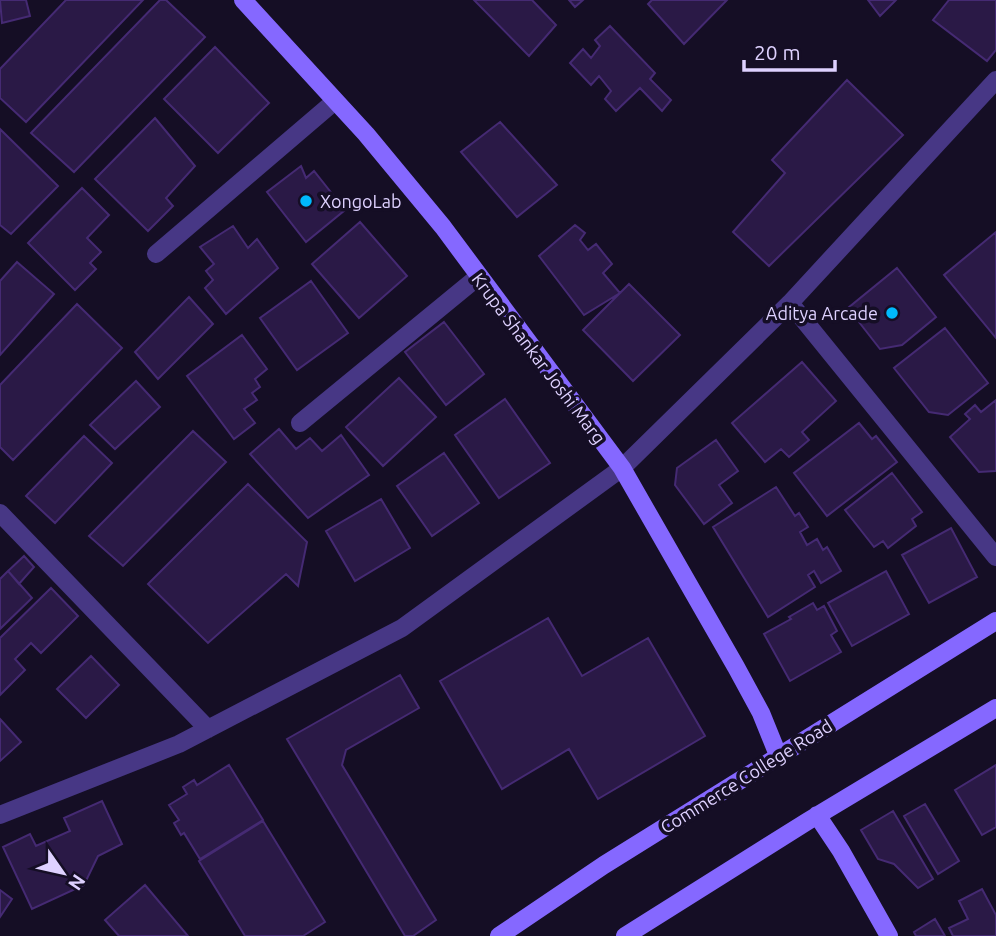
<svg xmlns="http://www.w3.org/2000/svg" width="996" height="936" font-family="Ubuntu,sans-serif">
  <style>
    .building { fill: #2a1946; stroke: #452a73; stroke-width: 2 }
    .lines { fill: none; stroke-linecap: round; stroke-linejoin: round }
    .street { stroke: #473785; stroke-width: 18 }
    .secondary { stroke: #8568ff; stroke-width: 18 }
    .poi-dot { fill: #00b9fc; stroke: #150e25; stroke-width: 2.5 }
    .labels { text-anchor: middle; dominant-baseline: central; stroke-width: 7; stroke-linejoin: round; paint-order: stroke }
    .poi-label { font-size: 18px; fill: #ded1ff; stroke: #150e25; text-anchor: start }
    .street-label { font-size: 18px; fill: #ded1ff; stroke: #150e25 }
  </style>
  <rect width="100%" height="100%" fill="#150e25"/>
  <path class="building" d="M0,0H26L30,16L2,23Z
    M66,0H143L26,122L0,98V69Z
    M160,0H166L205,37L74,172L31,133Z
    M474,0H532L556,25L529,56Z
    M569,0H583L575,7Z
    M652,0H727L684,44L648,4Z
    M868,0H896L880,16Z
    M949,0H996V50L987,61L933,20Z
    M610,26L655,73L650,79L671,100L662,111L640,88L616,111L605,99L611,91L599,76L591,85L570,63L583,49L591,58L600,46L595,40Z
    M215,47L269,103L218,153L164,99Z
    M847,80L903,135L769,266L733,232L785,173L772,160Z
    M155,118L195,166L166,198L173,206L148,231L95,179Z
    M500,122L557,185L517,217L461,152Z
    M0,129L58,186L11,234L0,225Z
    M301,166L306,178L314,171L345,210L306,242L267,192Z
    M82,188L109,215L87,238L101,252L90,263L96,269L75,290L28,243Z
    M360,222L407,276L359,318L312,264Z
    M575,225L585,233L580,240L588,250L596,244L612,264L603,273L620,293L584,315L539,256Z
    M233,226L248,248L257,239L278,268L226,314L205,288L213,280L206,271L214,264L200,247Z
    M996,232V338L944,275Z
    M17,262L54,294L0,355V281Z
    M897,268L936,317L902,345L880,349L848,308Z
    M311,281L348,333L297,370L260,318Z
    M629,284L680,335L633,381L583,330Z
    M189,297L213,324L158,379L135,352Z
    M77,304L122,348L13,460L0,447V385Z
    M444,322L484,374L446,405L405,352Z
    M945,328L988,383L948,415L929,412L894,368Z
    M242,335L267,369L255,379L260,387L252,393L257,400L244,409L255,423L234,439L187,376Z
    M802,362L836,401L802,432L809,440L789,457L781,449L765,462L732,423Z
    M399,378L436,417L383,466L346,427Z
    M136,381L160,407L115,449L90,425Z
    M505,399L550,463L499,498L455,435Z
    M996,400V471L979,472L950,437L970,419L965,414L975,405L981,412Z
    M859,423L872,439L876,436L897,462L827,516L794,473Z
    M279,429L296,449L310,438L322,451L341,435L369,475L308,518L250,454Z
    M193,431L226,462L123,566L89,536Z
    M84,436L112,463L55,523L26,496Z
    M716,440L738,471L719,485L732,503L704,524L675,485L677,468Z
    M444,453L479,503L432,536L397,486Z
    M892,473L922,512L912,519L916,526L888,548L883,541L874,547L845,510Z
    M248,484L307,542L298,586L286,574L208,643L148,584Z
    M776,487L795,516L799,513L808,527L800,532L807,545L817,539L823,550L827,547L841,571L821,583L814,571L808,575L815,587L768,617L713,527Z
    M381,499L410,548L355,581L326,531Z
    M951,528L977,577L929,603L902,555Z
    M24,556L34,567L19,584L8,571Z
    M8,571L32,598L0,629V579Z
    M886,571L909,614L852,646L828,603Z
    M51,588L78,616L41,653L31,643L15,659L25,670L0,695V638Z
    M813,603L817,610L824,606L837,631L831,635L841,652L790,681L764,634L791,619L789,617Z
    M548,618L582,676L648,638L705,736L598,799L569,749L502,789L440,681Z
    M91,656L119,685L86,718L57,689Z
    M400,675L419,708L346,750L342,765L436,920L413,936H405L287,739Z
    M0,719L21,742L0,761Z
    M229,765L263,820L200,859L184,833L181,835L174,823L179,820L169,805L187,794L183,787L194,780L197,785Z
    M996,765V827L982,835L955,790Z
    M102,801L122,844L98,856L84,885L32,909L3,847L30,834L36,846L70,831L64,818Z
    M925,804L959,861L938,874L904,816Z
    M893,811L933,879L918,888L894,864L878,859L861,830Z
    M263,821L325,922L303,936H245L199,861Z
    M145,885L188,936H119L105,920Z
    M982,889L996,915V936H953L949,928L968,919L959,901Z
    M0,890L12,899L0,917Z
    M935,919L945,936H916L914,932Z"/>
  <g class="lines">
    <path class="street" d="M156,254L335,101
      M790,303L996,557
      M300,423L479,276
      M0,513L208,729
      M0,815L179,744L402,628L622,468L790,303L996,80"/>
    <path class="secondary" d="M243,0L366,134L443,227L622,468L736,667L761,713L778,755
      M817,815L841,851L889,936
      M499,936L604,865L996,621
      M625,936L808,821L996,708"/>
  </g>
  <g class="poi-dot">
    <circle cx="306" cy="201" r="7"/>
    <circle cx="892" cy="313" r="7"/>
  </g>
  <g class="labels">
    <g class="poi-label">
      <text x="320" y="201">XongoLab</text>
      <text x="878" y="313" text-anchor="end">Aditya Arcade</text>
    </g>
    <g class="street-label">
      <text transform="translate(539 358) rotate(53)">Krupa Shankar Joshi Marg</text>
      <text transform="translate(746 776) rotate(-32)">Commerce College Road</text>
    </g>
  </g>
  <g transform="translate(63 873) rotate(124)" stroke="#150e25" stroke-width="5" paint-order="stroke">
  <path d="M0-5L12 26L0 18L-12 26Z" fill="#ded1ff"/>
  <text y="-10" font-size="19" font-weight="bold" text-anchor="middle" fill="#ded1ff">N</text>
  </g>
  <path d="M744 60v10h91v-10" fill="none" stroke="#ded1ff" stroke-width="3.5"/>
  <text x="754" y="60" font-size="21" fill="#ded1ff" stroke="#150e25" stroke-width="5" paint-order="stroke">20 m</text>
</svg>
